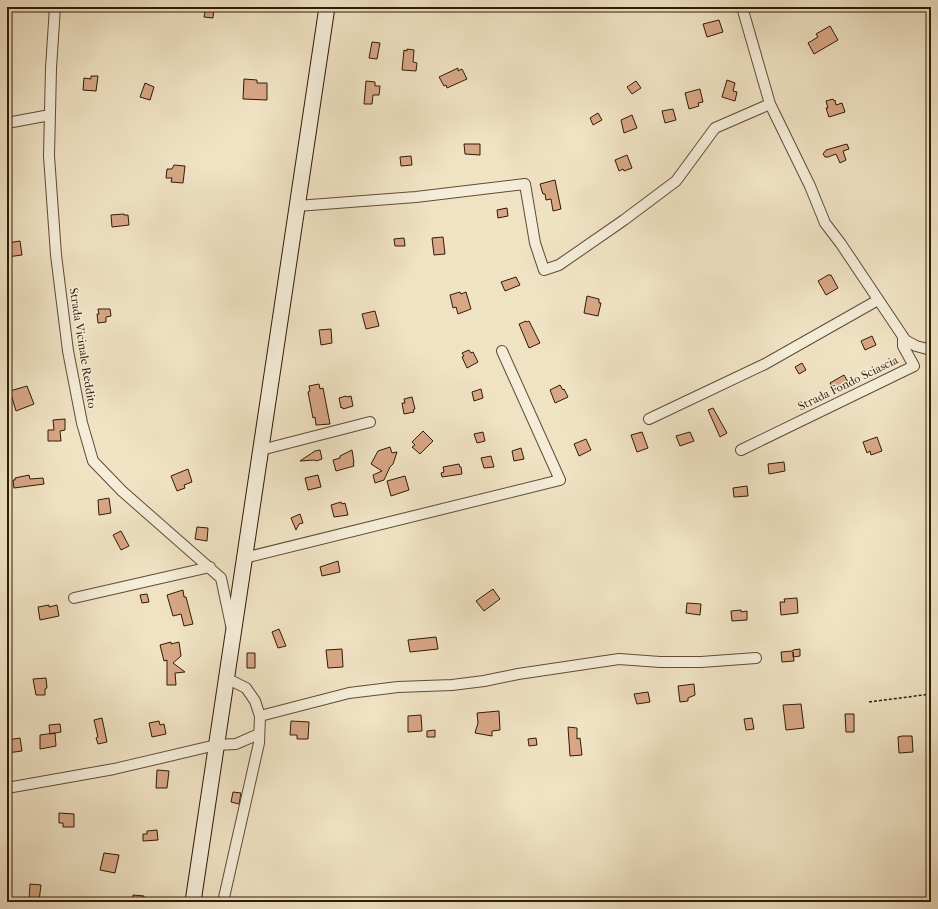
<svg xmlns="http://www.w3.org/2000/svg" width="938" height="909" font-family="'IM FELL French Canon',serif">
  <style>
    .building { fill: #d8a786; stroke: #301a07 }
    .lines { fill: none; stroke-linecap: round; stroke-linejoin: round }
    .minor-casing { stroke: #604c36; stroke-width: 12 }
    .secondary-casing { stroke: #301a07; stroke-width: 17 }
    .path { stroke: #301a07; stroke-width: 1.5; stroke-dasharray: 3 2; stroke-linecap: butt }
    .minor { stroke: #f5edd9; stroke-width: 10 }
    .secondary { stroke: #f5edd9; stroke-width: 15 }
    .labels { text-anchor: middle; dominant-baseline: central; stroke-width: 3; stroke-linejoin: round; paint-order: stroke }
    .street-label { font-size: 12px; fill: #301a07; stroke: #f5edd9 }
  </style>
  <rect width="100%" height="100%" fill="#f0e3c4"/>
  <filter id="stains"><feTurbulence type="fractalNoise" baseFrequency=".005" numOctaves="4"/><feColorMatrix values="0 0 0 0 .2 0 0 0 0 .09 0 0 0 0 .02 0 0 0 .5 -.17"/></filter>
  <radialGradient id="worn" r=".72"><stop offset=".6" stop-color="#630" stop-opacity="0"/><stop offset="1" stop-color="#630" stop-opacity=".3"/></radialGradient>
  <path class="building" d="M206,7H214L213,18L204,17Z
    M719,20L723,32L707,37L703,24Z
    M830,26L838,40L814,54L808,43L818,37L816,34Z
    M372,42L380,43L377,59L369,58Z
    M407,49L414,50L413,62L417,63L416,71L402,70L404,50L407,51Z
    M458,68V71L462,69L467,79L447,88L446,85L444,86L439,77Z
    M91,76H98L96,91L83,90L84,78L91,79Z
    M244,79L257,80V83H267V100L243,99Z
    M727,80L735,83L733,91L737,92L735,101L722,97Z
    M366,81L375,82V86H380L379,95H373L372,104H364Z
    M636,81L641,88L632,94L627,87Z
    M145,83L154,87L150,100L140,97Z
    M700,89L703,102L698,103L699,106L689,109L685,93Z
    M833,99L834,101L835,100L836,105L842,103L845,112L829,117L826,108H828L826,101Z
    M673,109L676,120L665,123L662,111Z
    M598,113L602,120L593,125L590,118Z
    M632,115L637,128L624,133L621,120Z
    M464,144H480V155L465,154Z
    M847,144L849,149L843,151L846,160L840,163L836,154L828,157H825L823,154L826,150Z
    M627,155L632,168L624,171L623,169L619,171L615,160Z
    M411,156L412,165L401,166L400,157Z
    M174,165L185,166L183,183L171,182L172,178H166L167,169H172Z
    M555,180L561,209L553,211L551,199L546,200L545,194H543L542,191L540,184Z
    M507,208L508,216L498,218L497,210Z
    M124,214V215H128L129,225L112,227L111,215Z
    M443,237L445,254L434,255L432,238Z
    M404,238L405,246H395L394,239Z
    M20,241L22,255L7,257V243Z
    M828,275H831L838,288L826,295L818,281Z
    M516,277L520,285L505,291L501,282Z
    M460,292L461,294L466,292L471,309L458,314L456,307L453,308L450,295Z
    M587,296L599,299V303H601L598,316L584,313Z
    M98,309H110L111,316L106,317V322L98,323L97,314H99Z
    M375,311L379,326L366,329L362,314Z
    M526,321L527,322L529,321L540,343L529,348L519,324Z
    M331,329L332,343L321,345L319,330Z
    M872,336L876,345L865,350L861,341Z
    M469,350L471,353L473,352L478,362L467,368L462,357L464,356L462,353Z
    M802,363L806,370L799,374L795,367Z
    M844,375L848,382L834,389L830,383Z
    M319,384L320,389L323,388L330,424L316,425L315,417L313,418L308,392L310,391L309,386Z
    M560,385L563,390L564,389L568,397L555,403L550,390Z
    M27,386L34,404L16,411L10,391Z
    M481,389L483,398L474,401L472,392Z
    M346,396L347,397L351,396L353,406L343,409L342,407L341,408L339,398Z
    M412,397L415,409L413,410L414,412L404,414L402,403H405L404,399Z
    M713,408L727,433L720,437L708,410Z
    M65,419V430L60,431L61,441H48V430H54L53,420Z
    M423,431L433,441L420,454L412,447L415,445L412,442Z
    M483,432L485,441L477,443L474,434Z
    M642,432L648,448L637,452L631,435Z
    M690,432L694,441L680,446L676,436Z
    M877,437L882,451L871,455L870,451L867,453L863,442Z
    M586,439L591,450L579,456L574,444Z
    M390,447L392,453L397,452L393,464L390,467L384,480L375,483L373,475L382,471L371,464L378,451Z
    M521,448L524,459L514,461L512,451Z
    M320,450L322,459L316,461L315,460L300,461L315,451Z
    M352,450L354,463H353L354,466L336,471L333,460L340,458V456Z
    M491,456L494,467L484,468L481,458Z
    M784,462L785,471L769,474L768,464Z
    M459,464L460,467H461L462,474L442,477L441,473L444,472L443,467Z
    M188,469L192,482L184,485L185,488L177,491L171,476Z
    M29,475L30,479L43,478L44,484L14,488L13,480H15V478Z
    M318,475L321,487L308,490L305,478Z
    M405,476L409,490L391,496L387,481Z
    M747,486L748,496L734,497L733,488Z
    M109,498L111,513L99,515L98,500Z
    M341,502L342,504L345,503L348,515L334,517L331,505Z
    M300,514L303,523L299,524L296,530L291,518Z
    M197,527L208,528L207,541L195,539Z
    M121,531L129,546L121,550L113,535Z
    M338,561L340,572L322,576L320,567Z
    M493,589L500,599L484,611L476,601Z
    M183,590L184,597H186L193,624L184,626L181,614L173,616L167,595Z
    M147,594L149,602L142,603L140,595Z
    M797,598L798,613L781,615L780,602H785L784,599Z
    M687,603L701,604L700,615L686,613Z
    M49,605V607L57,605L59,616L40,620L38,607Z
    M741,610V612L747,611V620L732,621L731,611Z
    M279,629L286,646L278,648L272,632Z
    M436,637L438,649L410,652L408,640Z
    M171,642V644L179,642L181,656L173,663L185,672L175,673L176,685H167V660L164,661L160,645Z
    M342,649L343,667L328,668L326,650Z
    M800,649V656L793,657V652L794,661L782,662L781,652L793,651V650Z
    M247,653H255V668H247Z
    M46,678L47,688L45,689V695H36L33,679Z
    M694,684L695,695L688,698V701L680,702L678,686Z
    M648,692L650,702L637,704L634,694Z
    M801,704L804,728L786,730L783,705Z
    M499,711L500,730L492,731V736L475,733L478,723L477,713Z
    M845,714H854V732H846Z
    M421,715L422,731L408,732V716Z
    M102,718L107,742L98,744L96,738L98,737L94,720Z
    M752,718L754,729L746,730L744,719Z
    M159,721L160,725L164,724L166,734L152,737L149,723Z
    M291,721L309,722L308,739H297V735H290Z
    M60,724L61,732L50,734L49,725Z
    M568,727L577,728V739L580,738L582,755L570,756Z
    M435,730V737H427V731Z
    M55,733L56,746L40,749V735Z
    M902,736H912L913,752L899,753L898,737Z
    M20,738L22,751L7,753V740Z
    M536,738L537,745L529,746L528,739Z
    M157,770L169,771L167,788H156Z
    M233,792L241,793L239,804L231,802Z
    M59,813L74,814V827H63V823H59Z
    M157,830L158,840L143,841V834H147V831Z
    M104,853L119,855L115,873L100,870Z
    M30,884L41,885L39,901L29,900Z
    M133,895L144,896V902H132Z"/>
  <g class="lines">
    <g class="minor-casing">
      <path id="minor" d="M55,7L51,68L49,156L56,255L68,351L82,423L93,461L122,491L221,578L231,625
        M770,104L810,186L825,223L841,244L906,341
        M7,123L50,115
        M297,206L416,197L525,184L535,243L544,270L559,265L624,220L676,181L715,128L770,104L742,7
        M649,419L765,364L878,300
        M261,450L370,422
        M741,450L914,366L903,346V339L916,346L931,350
        M244,558L560,480L502,351
        M74,598L210,567
        M260,716L349,693L398,687L452,685L484,681L518,674L619,659L660,662H701L756,658
        M7,788L114,769L216,745L236,744L259,734
        M223,902L259,743L260,716L255,701L246,688L226,678"/>
    </g>
    <g class="secondary-casing">
      <path id="secondary" d="M193,902L327,7"/>
    </g>
    <path class="path" d="M869,702L931,694"/>
    <use href="#minor" class="minor"/>
    <use href="#secondary" class="secondary"/>
  </g>
  <g class="labels">
    <g class="street-label">
      <text transform="translate(83 348) rotate(81)">Strada Vicinale Reddito</text>
      <text transform="translate(848 383) rotate(-26)">Strada Fondo Sciascia</text>
    </g>
  </g>
  <rect width="938" height="909" fill="none" stroke="#f0e3c4" stroke-width="24"/>
  <rect x="8" y="8" width="922" height="893" fill="none" stroke="#301a07" stroke-width="2"/>
  <rect x="12" y="12" width="914" height="885" fill="none" stroke="#301a07"/>
  <rect width="100%" height="100%" filter="url(#stains)"/>
  <rect width="100%" height="100%" fill="url(#worn)"/>
</svg>
